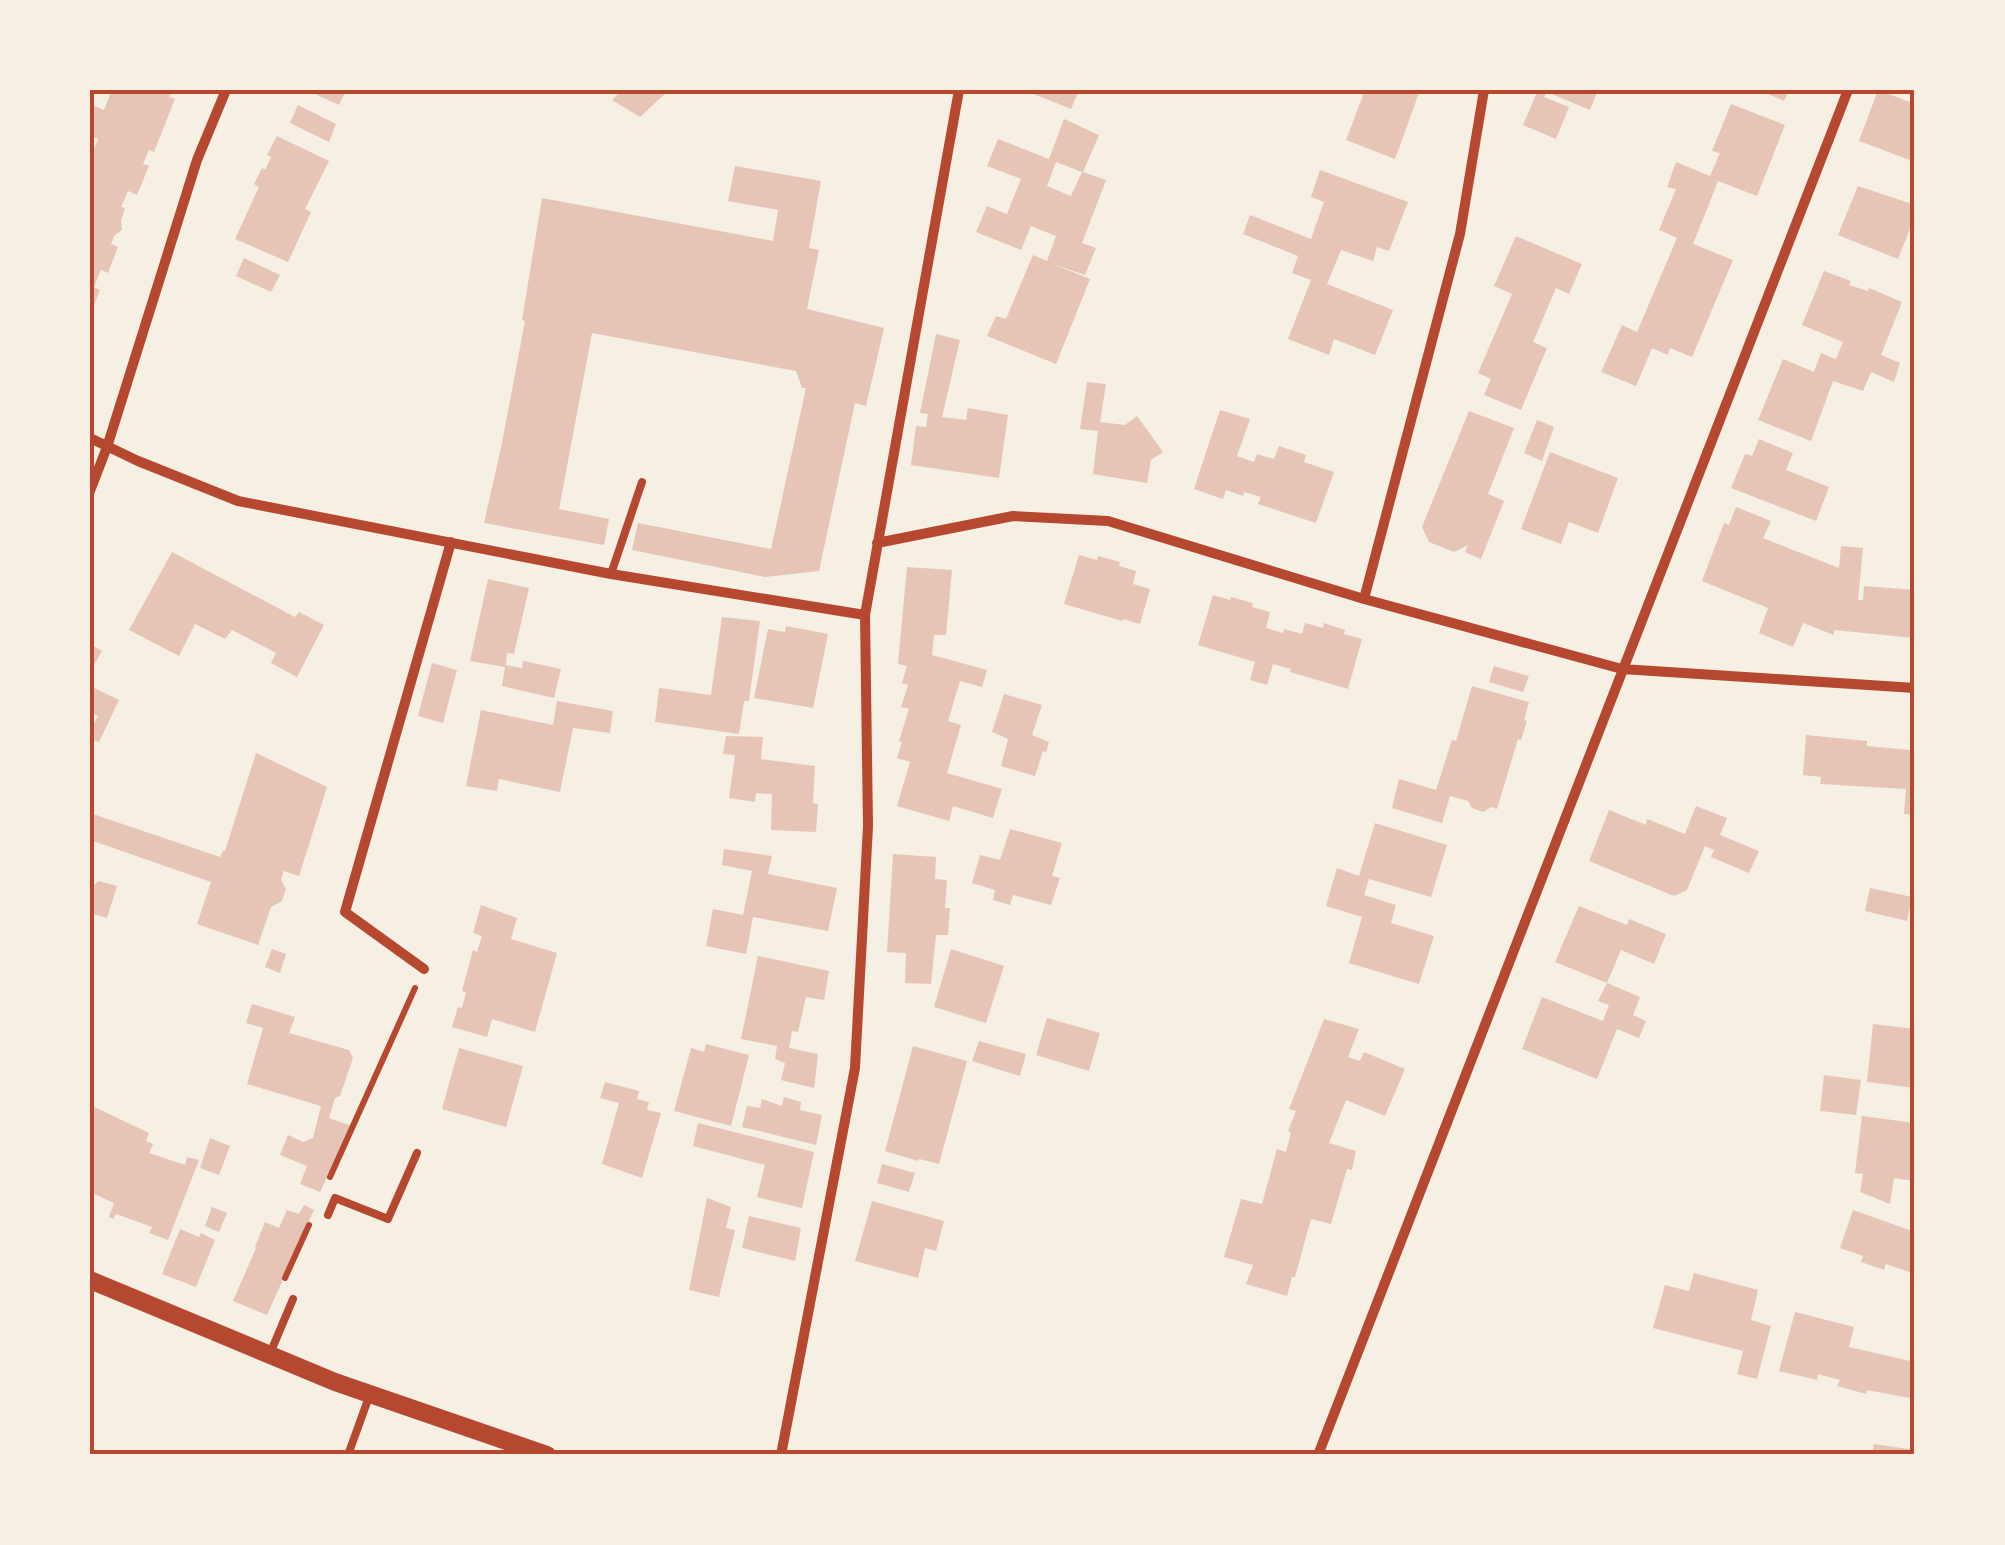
<svg xmlns="http://www.w3.org/2000/svg" width="2005" height="1545" font-family="Barlow,sans-serif">
  <style>
    .building { fill: #e6c5b7; fill-rule: evenodd }
    .lines { fill: none; stroke-linecap: round; stroke-linejoin: round }
    .path { stroke: #b5482f; stroke-width: 6 }
    .service { stroke: #b5482f; stroke-width: 8 }
    .minor { stroke: #b5482f; stroke-width: 10 }
    .tertiary { stroke: #b5482f; stroke-width: 18 }
    .neatline { fill: none; stroke: #b5482f; stroke-width: 4 }
  </style>
  <rect width="100%" height="100%" fill="#f6efe4"/>
  <path class="building" d="M112,90H172L169,97L175,99L154,152L149,150L143,164L149,166L137,195L128,191L121,207L125,208L121,221L122,230L114,236L111,244L118,247L108,273L101,270L94,287L100,290L90,316V159L98,139L90,136V104L104,110Z
    M306,90H346L339,105Z
    M622,90H669L640,117L612,100Z
    M1024,90H1079L1071,109Z
    M1365,90H1420L1395,159L1346,140Z
    M1538,90H1598L1590,110L1547,92L1544,97L1569,107L1556,139L1523,125Z
    M1759,90H1789L1784,101Z
    M1878,90L1915,104V162L1859,141Z
    M1731,104L1785,125L1757,196L1718,181L1709,204L1693,244L1733,260L1692,357L1670,348L1668,355L1652,348L1636,386L1601,372L1622,325L1637,332L1677,238L1659,230L1676,189L1667,187L1676,162L1710,176L1720,153L1712,151Z
    M298,105L336,124L329,142L290,123Z
    M1064,119L1099,135L1083,172L1106,180L1082,243L1096,248L1085,275L1053,264L1090,279L1056,364L987,336L996,316L1006,319L1033,255L1047,261L1056,236L1031,226L1021,250L976,232L987,206L1007,214L1021,179L987,166L998,139L1049,159ZM1056,162L1082,172L1071,196L1047,186Z
    M277,136L329,161L305,209L311,212L288,262L235,239L259,187L254,184L262,168L265,170L271,157L267,155Z
    M735,166L821,181L809,248L819,250L807,309L884,328L866,406L855,403L819,571L765,577L632,550L638,523L771,549L806,388H802L796,371L592,333L559,509L609,519L604,545L484,523L502,443L525,321L522,320L542,198L773,241L778,210L728,201Z
    M1320,170L1408,202L1389,251L1377,247L1373,261L1341,250L1327,284L1393,310L1375,355L1334,339L1329,355L1288,339L1311,280L1292,273L1298,256L1243,234L1250,215L1311,239L1324,202L1311,197Z
    M1858,186L1915,205V216L1898,259L1838,235Z
    M1516,236L1582,264L1569,294L1556,288L1533,342L1547,348L1521,410L1484,395L1491,379L1478,373L1512,294L1494,286Z
    M244,258L280,275L271,292L236,276Z
    M1824,271L1851,281L1849,285L1868,291L1869,288L1902,302L1881,355L1900,363L1894,382L1871,372L1863,391L1833,381L1811,441L1758,420L1783,359L1814,372L1821,353L1836,359L1843,342L1802,325Z
    M936,334L960,340L942,417L966,420L968,408L1008,415L999,478L911,465L916,426L926,427L928,414L920,413Z
    M1087,382L1106,384L1100,422L1125,425L1137,416L1163,452L1151,460L1147,483L1093,474L1098,431L1080,429Z
    M1220,410L1250,419L1237,456L1254,462L1257,454L1274,459L1279,446L1306,455L1304,462L1334,472L1316,523L1258,504L1261,497L1244,492L1243,496L1226,490L1223,499L1194,489Z
    M1469,411L1514,428L1488,494L1504,501L1481,559L1465,552L1468,545L1454,552L1429,542L1422,527Z
    M1537,420L1554,427L1542,461L1524,453Z
    M1759,439L1793,453L1786,470L1829,487L1816,521L1731,488L1745,454L1752,456Z
    M1550,452L1618,478L1598,533L1569,522L1561,544L1521,529Z
    M1736,507L1771,521L1763,538L1839,568L1841,546L1863,548L1858,600H1863L1864,586L1915,590V638L1834,630V635L1803,623L1793,647L1759,633L1768,608L1702,581L1724,523L1729,525Z
    M172,552L295,617L299,612L324,625L297,677L271,663L276,653L232,630L225,639L195,624L179,656L129,630Z
    M1079,555L1097,560L1098,556L1120,562L1119,566L1136,571L1133,584L1150,589L1140,624L1123,619L1122,621L1064,604Z
    M907,567L952,570L946,635H934L932,655L987,670L982,687L960,681L948,721L961,725L947,773L1002,789L993,818L953,806L949,821L897,806L910,762L897,758L902,742L899,741L909,709L901,707L908,685L902,683L907,666L898,664Z
    M488,579L529,588L514,654L507,653L506,665L522,668L523,661L561,669L554,698L502,686L505,667L470,661Z
    M1213,595L1230,600L1231,597L1253,603L1252,607L1270,612L1266,628L1283,633L1284,629L1302,634L1305,623L1323,628L1324,623L1345,630L1344,634L1362,639L1348,689L1290,672L1291,669L1273,664L1267,685L1250,680L1255,662L1198,645Z
    M722,617L760,621L749,701H744L739,734L655,722L659,688L711,695Z
    M786,626L828,634L813,708L754,698L768,629L785,632Z
    M90,644L102,651L90,672Z
    M432,663L457,670L443,723L418,716Z
    M1494,666L1529,676L1523,692L1489,682Z
    M90,686L119,700L99,742L90,739V731L98,716L90,712Z
    M1472,686L1529,702L1524,720L1527,721L1521,740L1518,739L1497,809L1491,807L1483,812L1472,808L1468,801L1450,796L1442,823L1392,808L1399,779L1436,790L1452,740L1456,741Z
    M1004,694L1042,705L1032,735L1049,742L1046,752L1043,751L1035,776L1001,766L1008,739L992,732Z
    M557,701L613,711L610,733L573,728L560,792L499,779L497,791L466,786L481,710L553,725Z
    M1806,735L1867,741V746L1910,750L1911,754H1915V815L1904,814L1906,789L1820,784L1821,777L1803,775Z
    M726,736L763,737L761,759L815,766L813,803L818,804L816,832L771,830L772,794L756,793L755,802L729,798L735,755L723,754Z
    M256,753L327,787L299,876L284,871L281,880L286,889L282,901L271,907L258,945L197,924L211,882L90,840V813L220,857L223,851H225Z
    M1696,806L1727,818L1720,835L1759,851L1749,873L1711,857L1714,850L1705,846L1687,890L1674,896L1589,861L1609,810L1646,825L1647,819L1685,834Z
    M1375,823L1447,845L1431,897L1369,879L1364,895L1396,905L1391,923L1434,936L1419,984L1349,963L1362,917L1326,906L1337,868L1359,876Z
    M1010,829L1062,843L1052,876L1060,878L1051,905L1013,895L1010,905L993,900L995,890L972,883L980,855L1000,860Z
    M724,849L772,856L768,874L837,888L828,931L753,917L746,954L706,946L713,909L743,915L752,871L722,865Z
    M893,854L936,857L935,879L947,880L945,908H950L948,935H936L931,984L905,983L906,953L887,952Z
    M99,881L117,886L107,918L90,913V885L93,886Z
    M1870,888L1912,897L1907,921L1865,911Z
    M481,905L517,918L511,939L557,953L535,1032L492,1019L487,1037L452,1027L458,1007L462,1008L466,992L462,991L473,950L477,952L482,936L473,933Z
    M1579,906L1627,925L1629,919L1666,934L1654,964L1621,950L1607,983L1555,962Z
    M272,949L286,954L280,973L265,967Z
    M951,949L1004,966L986,1023L934,1007Z
    M758,956L829,971L824,1000L806,997L798,1032L792,1031L789,1048L818,1054L814,1088L781,1080L785,1063L775,1059L777,1046L741,1039Z
    M1607,983L1640,997L1633,1015L1646,1021L1639,1038L1617,1029L1597,1079L1522,1049L1542,997L1603,1021L1609,1005L1598,1001Z
    M252,1004L295,1017L289,1033L349,1050L353,1058L340,1096L335,1098L329,1118L352,1126L320,1192L300,1184L307,1166L280,1155L288,1135L303,1142L313,1138L321,1106L247,1084L263,1028L246,1023Z
    M1047,1018L1100,1033L1089,1071L1036,1055Z
    M1324,1019L1359,1029L1348,1057L1360,1061L1364,1052L1405,1069L1385,1116L1346,1100L1329,1143L1356,1151L1352,1170L1347,1169L1331,1224L1311,1219L1295,1277H1292L1287,1296L1246,1284L1253,1265L1224,1257L1241,1199L1262,1204L1277,1149L1286,1152L1291,1133L1288,1131L1296,1111L1289,1109Z
    M1873,1024L1915,1029V1088L1867,1082Z
    M979,1041L1026,1054L1020,1076L972,1061Z
    M706,1044L749,1055L731,1126L674,1111L691,1048L704,1052Z
    M913,1046L967,1061L939,1164L919,1159L918,1161L885,1151Z
    M459,1048L523,1066L506,1127L442,1109Z
    M1824,1075L1861,1080L1856,1115L1820,1111Z
    M605,1082L639,1091L637,1099L649,1102L647,1110L661,1113L642,1178L602,1164L619,1103L600,1098Z
    M784,1097L801,1102L800,1110L822,1115L816,1145L742,1127L747,1106L760,1108L762,1099L782,1106Z
    M90,1105L149,1133L146,1141L153,1144L149,1153L185,1165L187,1157L199,1160L168,1240L149,1233L152,1227L116,1214L113,1219L109,1217L114,1203L90,1192Z
    M1862,1116L1915,1123V1181L1894,1178L1890,1204L1860,1192L1863,1174L1855,1173Z
    M698,1123L814,1152L802,1208L757,1197L765,1165L693,1146Z
    M210,1138L230,1146L219,1175L200,1168Z
    M882,1164L915,1173L909,1192L877,1183Z
    M707,1198L731,1207L726,1228L735,1230L719,1297L689,1290Z
    M872,1201L944,1221L936,1251L925,1248L918,1278L855,1261Z
    M304,1205L314,1210L267,1315L233,1301L256,1248L255,1247L265,1222L279,1228L287,1210L299,1214Z
    M212,1207L227,1213L219,1232L205,1226Z
    M1853,1210L1915,1232V1274L1886,1264L1884,1270L1861,1262L1863,1256L1840,1248Z
    M749,1216L801,1228L795,1261L742,1248Z
    M180,1229L199,1237L201,1233L215,1240L196,1287L162,1274Z
    M1694,1273L1758,1290L1751,1320L1771,1326L1757,1379L1737,1374L1743,1351L1653,1328L1665,1285L1689,1291Z
    M1795,1312L1854,1327L1849,1347L1915,1362V1399L1867,1390L1866,1394L1837,1386L1840,1380L1818,1374L1817,1380L1779,1371Z
    M1874,1444L1915,1450V1455H1872Z"/>
  <g class="lines">
    <path class="path" d="M330,1177L415,988
      M285,1278L309,1225"/>
    <path class="service" d="M611,574L642,482
      M328,1215L335,1198L388,1219L417,1153
      M269,1356L293,1299
      M348,1455L370,1394"/>
    <path class="minor" d="M90,438L138,461L238,501L611,574L865,615
      M90,491L107,447L197,160L226,90
      M877,543L1013,516L1108,521L1364,599L1622,669L1915,688
      M1364,599L1460,234L1484,90
      M424,969L345,912L451,542
      M781,1455L855,1068L868,826L865,615L959,90
      M1318,1455L1848,90"/>
    <path class="tertiary" d="M90,1280L335,1382L547,1455"/>
  </g>
  <rect width="2005" height="1545" fill="none" stroke="#f6efe4" stroke-width="185"/>
  <rect x="92" y="92" width="1820" height="1360" class="neatline"/>
</svg>
